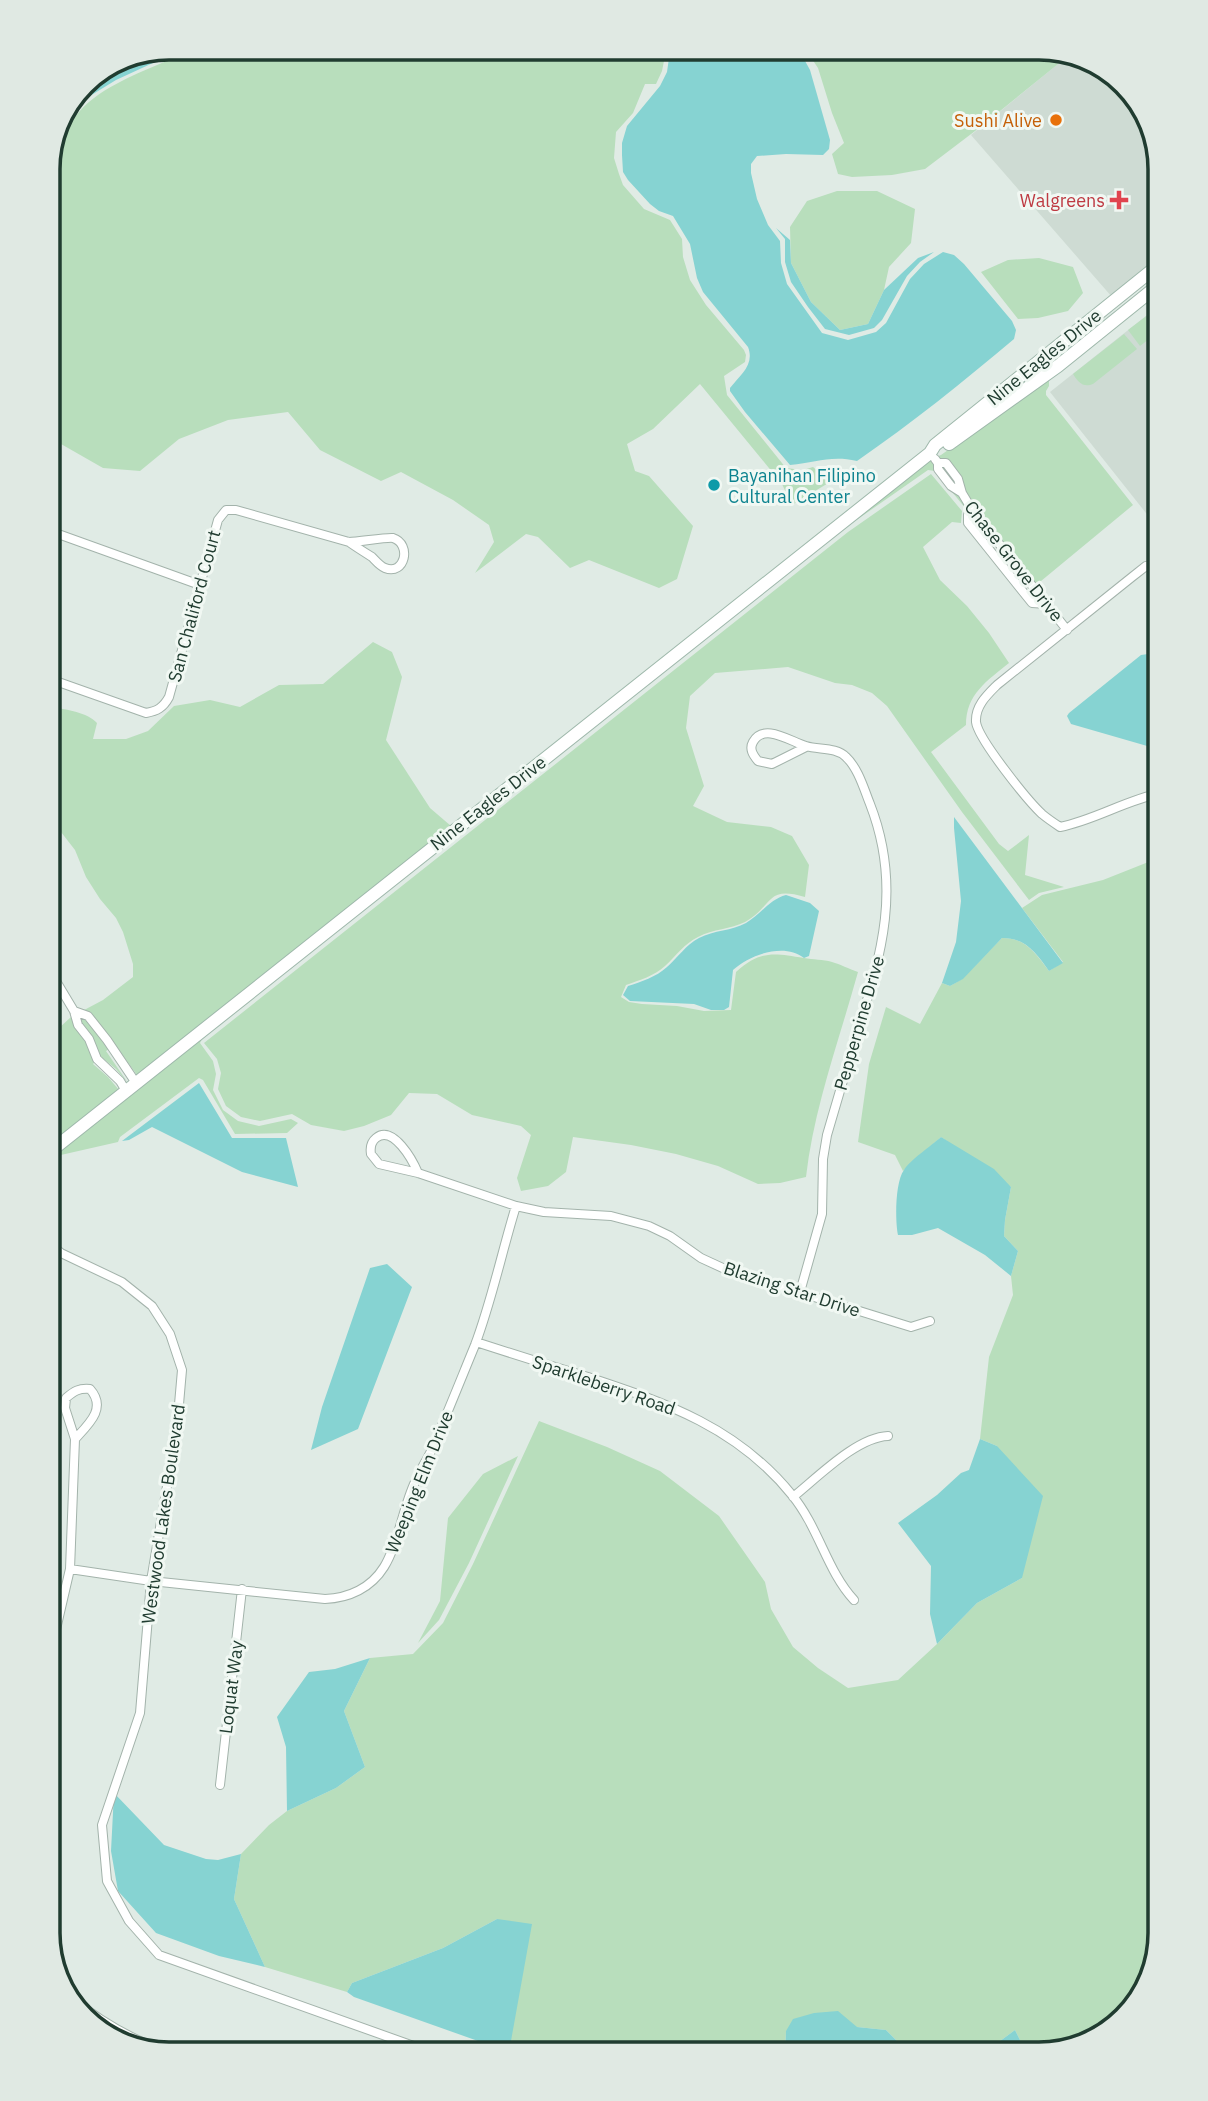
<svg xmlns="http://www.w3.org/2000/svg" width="1208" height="2101" font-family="'IBM Plex Sans',sans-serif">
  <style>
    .built { fill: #cedbd3 }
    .green { fill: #b8debc }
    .water { fill: #86d3d2 }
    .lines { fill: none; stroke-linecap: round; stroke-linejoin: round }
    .street-casing { stroke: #a3b3ab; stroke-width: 10 }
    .secondary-casing { stroke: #9eb8ab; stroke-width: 14 }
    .street { stroke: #fff; stroke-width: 8 }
    .secondary { stroke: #fff; stroke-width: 12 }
    .food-dot { fill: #e8710a; stroke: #f1f8f3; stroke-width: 2.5 }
    .health-dot { fill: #e0444e; stroke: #f1f8f3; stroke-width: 2.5 }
    .culture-dot { fill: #0f9aa8; stroke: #f1f8f3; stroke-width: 2.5 }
    .labels { text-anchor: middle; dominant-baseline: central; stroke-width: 6; stroke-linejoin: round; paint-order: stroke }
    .food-label { font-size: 18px; fill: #c56008; stroke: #f1f8f3; text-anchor: end }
    .health-label { font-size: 18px; fill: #be3a42; stroke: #f1f8f3; text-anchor: end }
    .street-label { font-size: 18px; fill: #203c30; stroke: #f1f8f3 }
    .culture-label { font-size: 18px; fill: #0d838f; stroke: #f1f8f3; text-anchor: start }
    .rim { fill: none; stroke: #203c30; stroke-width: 3.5 }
  </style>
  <rect width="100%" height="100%" fill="#e0ebe5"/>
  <path class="built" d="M1069,55L1107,68L1125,88L1129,106L1133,114L1143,125L1152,131L1161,168V257L1112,297L971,135Z
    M1161,304V532L1050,392Z"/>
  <path class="green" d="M1048,48L1068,56L979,128L925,169L892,175L852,177L838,174L832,154L844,143L832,113L818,68L806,50Z
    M666,51L662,71L656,84H645L633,113L616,132L614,158L619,174L623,185L644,209L670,220L682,239L683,257L690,280L706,305L744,350L746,355L745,362L724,376L727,395L786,468L794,469L797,472L813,467L830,482L792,505L782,484L700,384L653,429L627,444L635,471L649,476L693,526L677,579L659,588L589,560L570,568L538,537L526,534L475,573L494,542L489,525L453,500L401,472L381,481L320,450L288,412L228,420L179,439L140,471L103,468L47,436V161C54,145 76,112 89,102C114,81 149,69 178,56Z
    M837,191H877L915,209L911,243L889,267L884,290L868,324L840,330L811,302L791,263L790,227L807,201Z
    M1039,258L1073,267L1083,293L1068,311L1038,318L1018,319L981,272L1008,260Z
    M1161,305V330L1140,346L1128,330Z
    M1124,334L1137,349L1093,384C1083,388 1078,382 1073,374Z
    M1049,379V386L1046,391V395L1133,505L1035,586L974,502L966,509L935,471L928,470L845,528L544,767L546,764L933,458L941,455Z
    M931,474L962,511L961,523L952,522L923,547L940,580L967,606L989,633L1009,663C987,681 966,694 966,725L931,752L999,844L1008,851L1029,835L1025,875L1064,887L1039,893L1029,900L962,812L887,706L872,693L852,685L835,683L788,667L715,673L690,696L686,728L704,786L693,806L727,822L771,827L792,836L809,865L805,897C765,885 774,906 745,922C731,929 713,929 698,937C684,944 677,955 665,966C654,976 640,980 626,985L621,997L629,1002L642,1004L677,1006L704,1011L731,1010L736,972C761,950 773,953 804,958C813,960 823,959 832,962C840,964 849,969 858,972C839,1041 814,1107 806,1177L780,1183L758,1184L718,1166L676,1154L631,1145L573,1137L566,1172L548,1186L521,1191L517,1178L531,1135L521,1126L472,1115L437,1094L409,1093L391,1115L364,1126L344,1131L311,1125L292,1114L260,1121L241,1117L226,1106L218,1089L221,1073L217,1059L204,1043L848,532Z
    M373,642L392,652L402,677L386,740L430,808L451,826L137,1075L115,1045L106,1051L128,1083L116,1069L100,1056L93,1064L108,1077L119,1090L47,1148V1039L71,1017L103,1000L133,977V964L123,932L116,918L100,899L86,877L75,850L47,814V726L53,707C67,710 87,712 97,723L93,739H126L148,731L174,706L210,700L240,707L279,685L323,684Z
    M1161,857V1933L1141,2000L1093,2041L1050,2051L1038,2047L1019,2051L1020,2040L1015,2030L988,2050L980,2054H910L886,2030L857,2027L786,2031L785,2054L738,2042L711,2054H511L509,2052L497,1919L443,1948L352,1983L347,1992L265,1967L234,1899L241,1854L269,1825L287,1811L336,1788L365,1767L344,1711L370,1658L413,1654L443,1623L473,1564L539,1421L607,1447L660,1471L719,1516L765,1582L771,1609L793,1647L818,1668L848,1688L898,1680L937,1644L977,1603L1022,1578L997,1446L980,1439L989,1357L1013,1295L1011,1276L1018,1251L1004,1236L1005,1220L1011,1187L941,1137L903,1171L895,1155L858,1142L869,1064L886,1007L920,1024L942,983L950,986L962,979L1002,938C1026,938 1035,953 1049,971L1063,962L1022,908L1042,895L1103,880Z
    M326,940L202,1039L200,1043L213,1061L216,1074L213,1090L223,1110L238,1121L259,1126L291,1119L298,1123L287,1133L235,1134L203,1080L199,1078L120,1137L118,1142L52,1157Z
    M518,1456L469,1563L439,1620L418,1643L440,1601L448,1518L483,1474Z"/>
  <path class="water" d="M799,50L810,70L830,140L829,149L823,155L786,154L757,156L751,164V173L757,199L768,225L780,241L781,263L787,284L822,333L848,340L876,332L886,323L910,279L924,264L943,252L954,255L964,264L1012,321L1016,330L1014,339C963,382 912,423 857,461C830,455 816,463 790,465L745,412L730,391V388C740,375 755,365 748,347L703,292L697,278L690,244L673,216L659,211L650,204L628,180L623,172L622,155V143L627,126L660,86L667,72L670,51Z
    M122,56H168L116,80L85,99L61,130L83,82Z
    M776,228L790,240L791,263L811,302L840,330L868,324L884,290L918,258L934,252L920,262L907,276L882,320L874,328L849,335L825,329L808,307L791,282L785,262V239Z
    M1148,654L1155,655L1161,663V750L1071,724L1067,716L1069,713L1141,655Z
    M954,817L1063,963L1049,971C1036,953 1026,938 1002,938L963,979L950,986L942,983L956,942L961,901L954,828Z
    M786,895L810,903L819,911L809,956L804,958C784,942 750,955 733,970L729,1007L724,1010H711L694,1004L630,1001L623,995L628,986C641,982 656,977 667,967C678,957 686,945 699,938C714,930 732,931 746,923C760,915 770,899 786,895Z
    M199,1083L232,1138H286L298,1187L242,1172L152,1127L129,1140L122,1141Z
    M941,1137L994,1169L1011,1187L1005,1220L1004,1236L1018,1251L1011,1276L985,1255L938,1228L912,1235H898C895,1221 895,1182 904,1170C910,1160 931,1146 941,1137Z
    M387,1264L412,1287L358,1429L311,1450L322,1407L370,1268Z
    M980,1439L997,1446L1043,1496L1022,1578L977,1603L937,1644L930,1614L931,1566L898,1523L937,1495L961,1473L969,1470Z
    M370,1658L344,1711L365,1767L336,1788L287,1811L286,1747L277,1717L309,1672L335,1669Z
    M114,1793L164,1845L206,1859L218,1860L241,1854L234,1899L265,1967L219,1956L156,1933L118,1891L111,1851Z
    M497,1919L532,1924L509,2052L354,1997L347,1992L352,1983L443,1948Z
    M838,2011L857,2027L886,2030L910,2054H785L786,2031L793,2019L814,2013Z
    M1015,2030L1020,2040L1019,2051L1007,2054H980L988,2050Z"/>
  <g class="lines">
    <g class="street-casing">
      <path id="street" d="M935,459L938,463V469L951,486L962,493
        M938,463H946L958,479L962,493L971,508L1067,630
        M971,508L968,515V523L1032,603L1047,604
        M47,530L200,585
        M47,678L146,713C157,711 163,708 169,697L218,520L226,510H236L349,542C358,542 387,537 393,538C412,544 405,576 385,568C380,566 376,561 372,557C364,552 356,547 349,542
        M1161,793C1126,800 1095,820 1060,827C1054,823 1048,819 1042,814C1028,801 978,739 976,722C975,706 987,695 997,685L1132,577L1146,566L1159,563L1161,565
        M47,966L74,1011L78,1025L89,1039L97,1059L120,1081L126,1091
        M74,1011L88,1016L107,1040L136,1083
        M418,1173C413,1161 393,1124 376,1138C371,1142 370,1148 371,1154L379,1164L418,1173L516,1206L544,1212L611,1216L649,1226L670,1236L701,1258L727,1270L911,1327L930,1321
        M47,1242L61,1253L122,1282L152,1306L170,1334L182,1370L177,1427L151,1581L140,1713L102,1825L107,1881L129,1921L159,1955L436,2054
        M800,1292L822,1214L823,1159L827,1135C837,1101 847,1067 857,1033C882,953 902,886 870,804C864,789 858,768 846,757C836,747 819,750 806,746C791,742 764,722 753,742C749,749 753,755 758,761L772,764L806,747
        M476,1342C513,1354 551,1366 588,1377C667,1403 738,1428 792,1495C819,1528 827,1571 854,1600
        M793,1497C818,1477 857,1437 888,1436
        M70,1569L151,1581L325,1599C349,1598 371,1588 384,1567C398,1545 403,1507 415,1482C420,1470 427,1460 432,1449C447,1414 461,1379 475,1345C492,1300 502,1251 516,1206
        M47,1668L70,1569L75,1439L65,1408L66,1398C74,1391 79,1388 90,1389C107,1408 89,1424 75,1439
        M220,1785L242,1589
        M69,1996C99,2021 133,2040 170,2054"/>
    </g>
    <g class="secondary-casing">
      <path id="secondary" d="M949,444L1058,366L1161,283
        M47,1154L930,453L935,445L1161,263"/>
    </g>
    <use href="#street" class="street"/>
    <use href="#secondary" class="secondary"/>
  </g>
  <circle class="food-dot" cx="1056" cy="120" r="7"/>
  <path class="health-dot" d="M1115.5 189.5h7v7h7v7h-7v7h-7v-7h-7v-7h7z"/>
  <circle class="culture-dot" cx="714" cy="485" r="7"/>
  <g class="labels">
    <g class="food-label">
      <text x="1042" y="120">Sushi Alive</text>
    </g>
    <g class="health-label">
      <text x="1105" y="200">Walgreens</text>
    </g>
    <g class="street-label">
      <text transform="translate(1044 357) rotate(-39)">Nine Eagles Drive</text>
      <text transform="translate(1014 561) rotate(52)">Chase Grove Drive</text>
      <text transform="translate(194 606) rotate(-75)">San Chaliford Court</text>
      <text transform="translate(488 803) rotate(-38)">Nine Eagles Drive</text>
      <text transform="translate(859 1023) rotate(-74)">Pepperpine Drive</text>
      <text transform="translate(792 1289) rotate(18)">Blazing Star Drive</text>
      <text transform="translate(604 1385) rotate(19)">Sparkleberry Road</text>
      <text transform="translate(419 1482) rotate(-68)">Weeping Elm Drive</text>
      <text transform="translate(163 1514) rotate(-82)">Westwood Lakes Boulevard</text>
      <text transform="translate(231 1687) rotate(-83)">Loquat Way</text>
    </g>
    <g class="culture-label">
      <text x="728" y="475">Bayanihan Filipino<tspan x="728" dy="21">Cultural Center</tspan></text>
    </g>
  </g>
  <path d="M0 0H1208V2101H0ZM169 60H1039A109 109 0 0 1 1148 169V1933A109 109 0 0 1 1039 2042H169A109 109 0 0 1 60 1933V169A109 109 0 0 1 169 60Z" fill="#e0e9e3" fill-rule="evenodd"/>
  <path class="rim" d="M169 60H1039A109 109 0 0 1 1148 169V1933A109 109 0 0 1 1039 2042H169A109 109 0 0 1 60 1933V169A109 109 0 0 1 169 60Z"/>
</svg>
